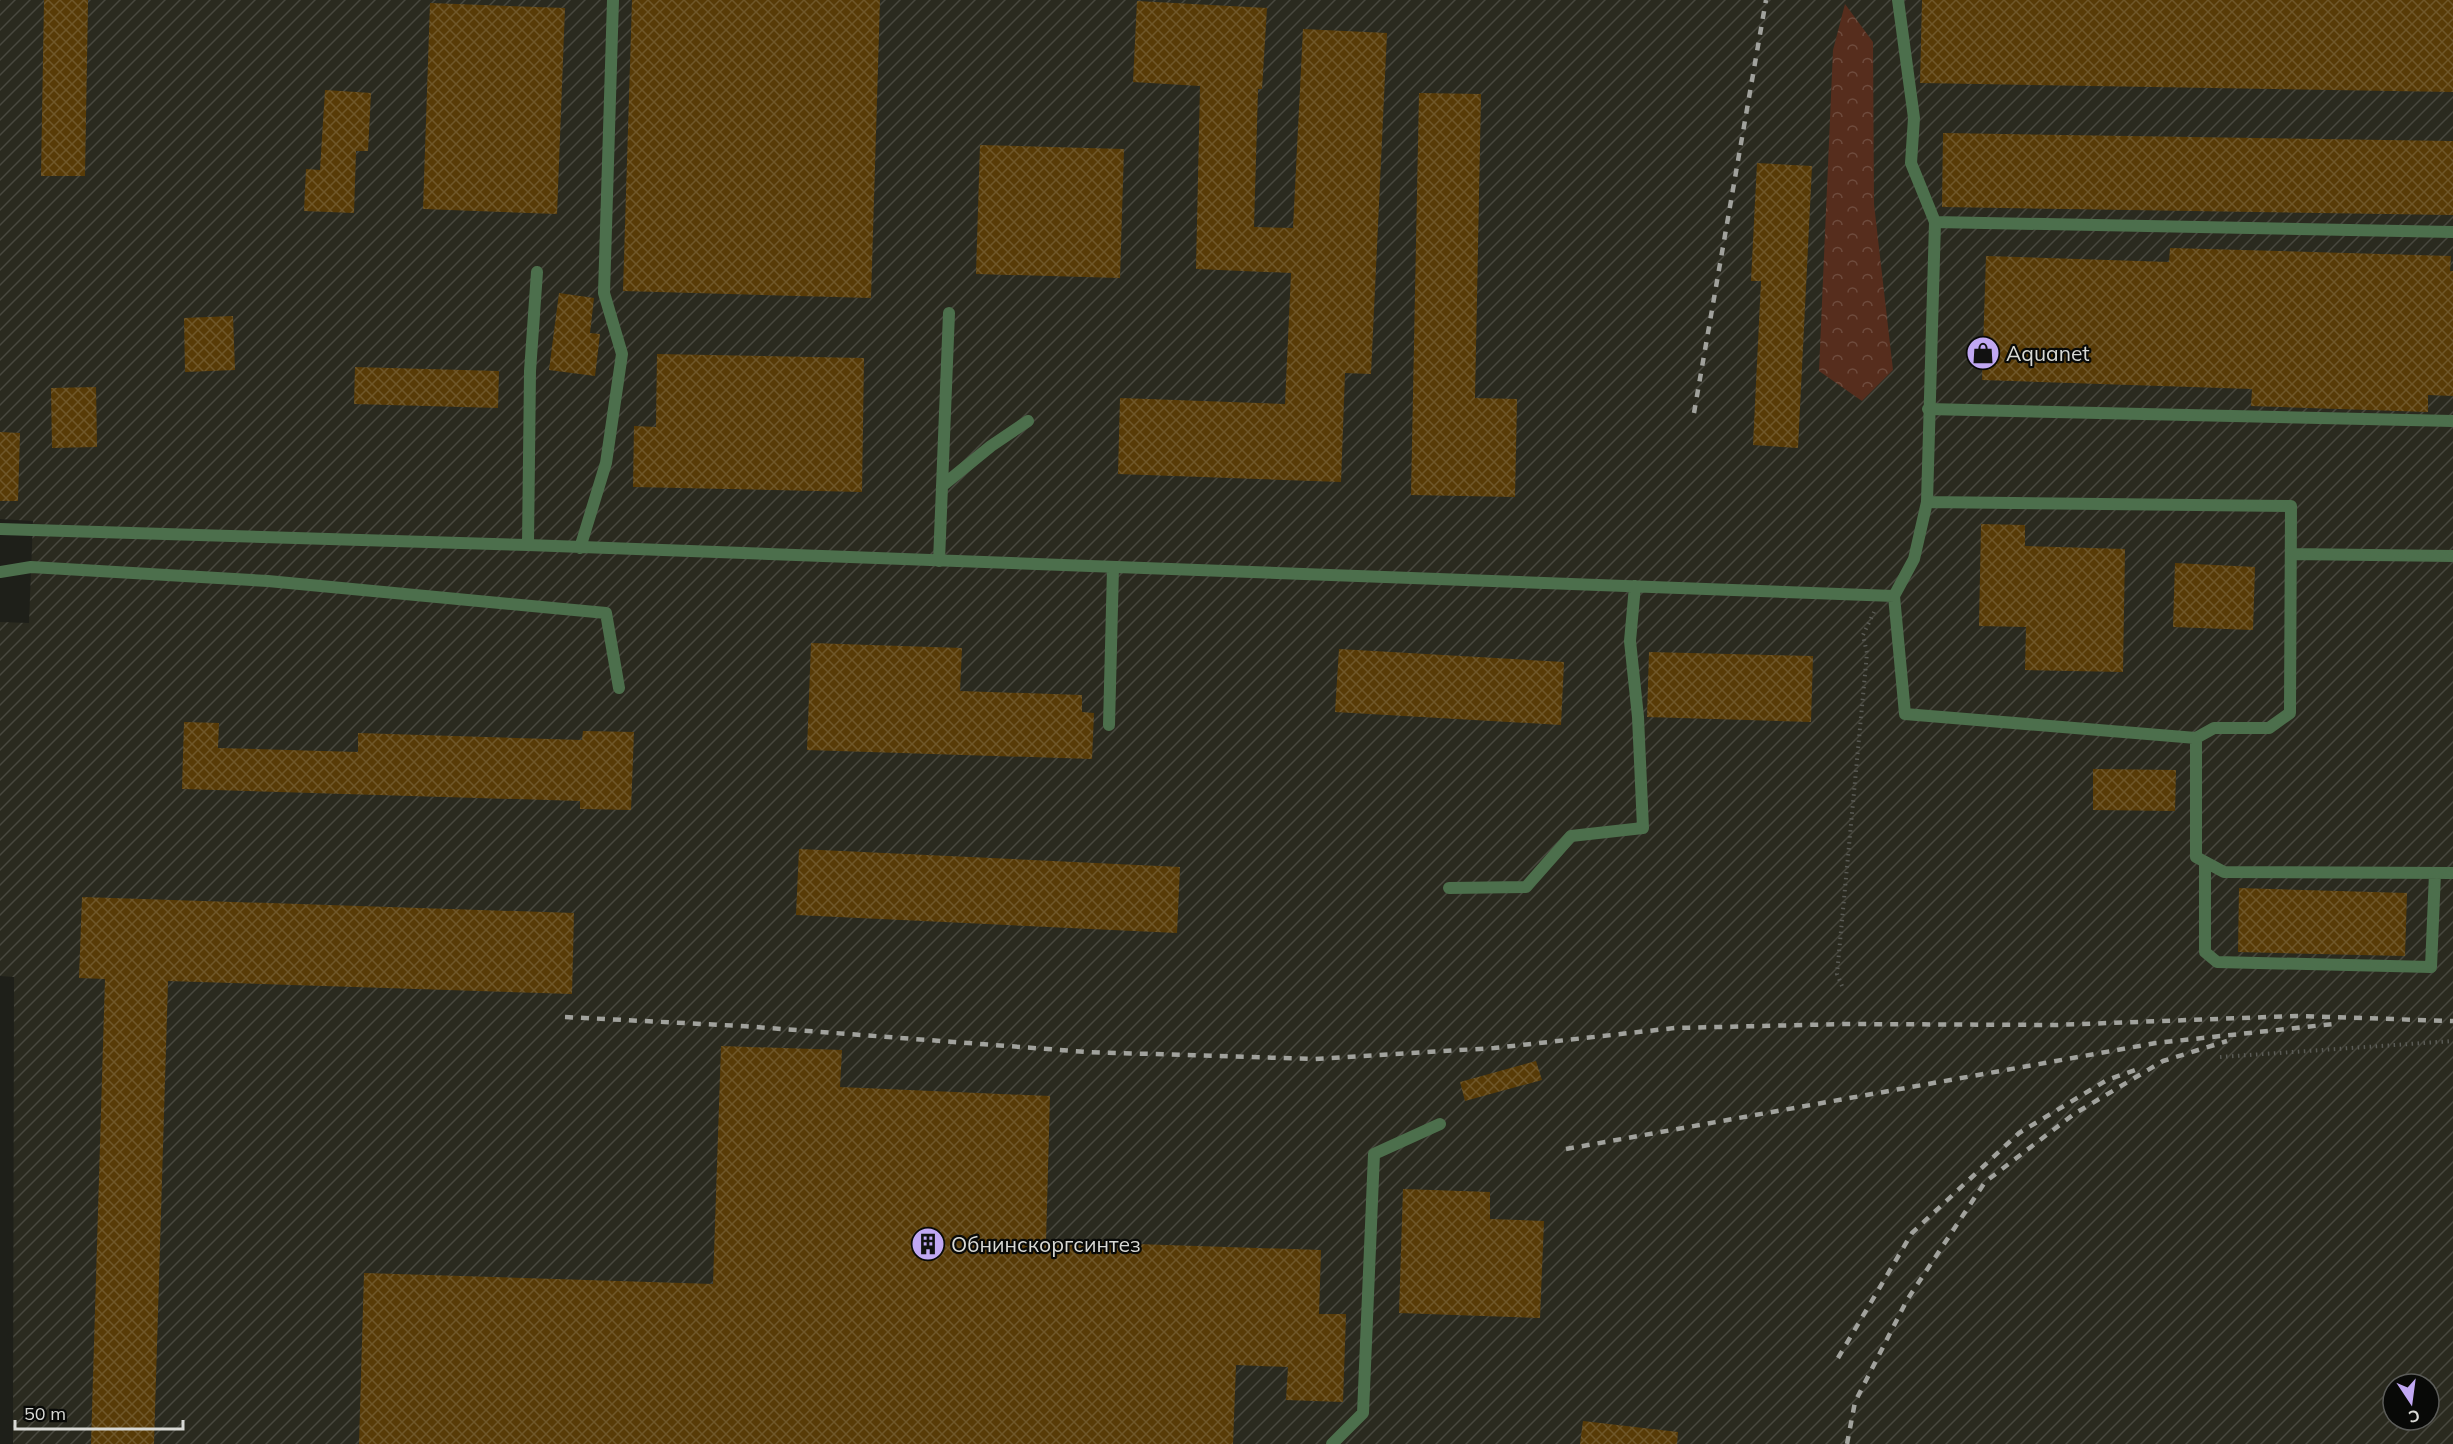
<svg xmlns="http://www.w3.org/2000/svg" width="2453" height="1444" font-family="Mulish,sans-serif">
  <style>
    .industrial { fill: url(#industrial-furrows); fill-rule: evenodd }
    .forest { fill: url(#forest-crowns) }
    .building { fill: url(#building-cross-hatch) }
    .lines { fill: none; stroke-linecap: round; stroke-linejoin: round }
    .path { stroke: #5a5b55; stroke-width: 4; stroke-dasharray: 1.5 4.5; stroke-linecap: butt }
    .lane { stroke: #4c6f4c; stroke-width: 12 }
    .rail { stroke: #a1a29d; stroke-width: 4.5; stroke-dasharray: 8 8; stroke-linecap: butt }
    .labels { text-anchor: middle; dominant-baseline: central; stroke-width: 4.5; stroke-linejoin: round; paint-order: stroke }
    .poi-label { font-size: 21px; fill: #d8d9d5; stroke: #080907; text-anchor: start }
  </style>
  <defs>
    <pattern id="industrial-furrows" width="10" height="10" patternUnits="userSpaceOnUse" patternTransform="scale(1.5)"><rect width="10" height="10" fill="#2a2a1f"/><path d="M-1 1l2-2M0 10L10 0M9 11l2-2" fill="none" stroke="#48483f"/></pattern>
    <pattern id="forest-crowns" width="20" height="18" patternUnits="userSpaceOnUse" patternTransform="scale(1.5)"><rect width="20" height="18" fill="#562d1d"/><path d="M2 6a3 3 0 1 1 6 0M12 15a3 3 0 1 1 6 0" fill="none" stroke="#6e4b3d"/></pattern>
    <pattern id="building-cross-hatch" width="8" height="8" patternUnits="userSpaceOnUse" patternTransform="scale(1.5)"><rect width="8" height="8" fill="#583b07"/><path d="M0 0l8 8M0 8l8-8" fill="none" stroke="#6f572a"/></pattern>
  </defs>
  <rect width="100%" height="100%" fill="#1e1f19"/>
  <path class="industrial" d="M0,0H2453V1444H13L14,977L0,976V622L29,623L33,521L0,519ZM2393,1384H2429V1420H2393Z"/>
  <path class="forest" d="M1845,4L1873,42L1874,204L1893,370L1862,401L1819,371L1833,50Z"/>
  <path class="building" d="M44,0H88L85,176H41Z
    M632,0H880L871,298L623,291Z
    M1922,0H2453V92L1920,83Z
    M1137,1L1267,8L1262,89H1258L1254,227L1293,228L1303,29L1387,33L1371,374L1345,373L1341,482L1118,474L1120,398L1285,404L1291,273L1196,269L1200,86L1133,82Z
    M430,3L565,8L557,214L423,209Z
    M325,90L371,93L368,151H356L354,213L304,211L306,169L320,170Z
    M1419,93L1481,94L1475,398L1517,399L1515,497L1411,495Z
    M1943,133L2453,141V215L1942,207Z
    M980,145L1124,149L1120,278L976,274Z
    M1757,163L1812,166L1798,448L1753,445L1761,281H1751Z
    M2170,248L2451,256L2450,271H2453V396L2428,395V412L2251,406L2252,389L1982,380L1986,256L2169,262Z
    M559,293L594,298L590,333L600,334L595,376L549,370Z
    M233,316L235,370L185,372L184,318Z
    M657,354L864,358L862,492L633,487L634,426L656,427Z
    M355,367L499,371L498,408L354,404Z
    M96,387L97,447L52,448L51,388Z
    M0,432L20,433L18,501H0Z
    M1981,524L2025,525V546L2125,549L2123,672L2025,670L2026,627L1979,626Z
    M2175,563L2255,567L2253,630L2173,627Z
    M811,643L962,648L960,691L1082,695V712L1094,713L1092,759L807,750Z
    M1339,649L1564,662L1561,725L1335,712Z
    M1649,652L1813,656L1811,722L1647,717Z
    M184,722L219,723L218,748L358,752V733L582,740L583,731L634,732L631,810L580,809V801L182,789Z
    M2093,769L2176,770L2175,811L2093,810Z
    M799,849L1180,867L1177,933L796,915Z
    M2239,888L2407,893L2405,956L2238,952Z
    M82,897L574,913L572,994L168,981L154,1444H91L105,979L79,978Z
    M721,1046L842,1050L840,1087L1050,1096L1046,1241L1321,1250L1319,1314H1346L1343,1402L1286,1400L1288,1367L1236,1365L1233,1444H359L364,1273L713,1284Z
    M1536,1061L1542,1080L1465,1101L1460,1082Z
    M1403,1189L1490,1192V1219L1544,1221L1540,1318L1399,1313Z
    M1583,1421L1678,1432L1677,1444H1580Z"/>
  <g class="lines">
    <path class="path" d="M1842,986L1837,974L1867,653L1863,635L1874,612
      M2220,1057L2453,1041"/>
    <path class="lane" d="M1898,0L1914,118L1911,163L1935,222
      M1928,409L2453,421
      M942,486L991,446L1028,421
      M1927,502L2291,506L2290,713L2269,728H2214L2196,738
      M0,529L528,545L1894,596L1905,714L2196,738V857L2224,872L2453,873
      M528,545L530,371L537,272
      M580,548L606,463L622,354L604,293L613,0
      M2291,554L2453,556
      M939,561L949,313
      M0,572L31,567L268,581L606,613L619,688
      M1894,596L1914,559L1927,502L1935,222L2453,232
      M1109,725L1113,568
      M2205,862V952L2217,962L2431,967L2435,873
      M1449,888L1526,887L1571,836L1643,828L1638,717L1630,641L1635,586
      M1332,1444L1363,1413L1374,1154L1440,1124"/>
    <path class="rail" d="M1694,413L1766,0
      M565,1017L742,1026L1087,1052L1314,1059L1494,1048L1675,1028L1847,1024L2056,1025L2296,1016L2453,1021
      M1566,1149L2156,1043L2333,1024
      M1838,1358L1912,1233L2019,1133L2107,1080L2138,1069
      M1847,1444L1855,1402L1907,1300L1985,1182L2074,1114L2163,1061L2227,1041"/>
  </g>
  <defs>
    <g id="shop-disc" transform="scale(1.725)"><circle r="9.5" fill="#c1a8f3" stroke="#080907"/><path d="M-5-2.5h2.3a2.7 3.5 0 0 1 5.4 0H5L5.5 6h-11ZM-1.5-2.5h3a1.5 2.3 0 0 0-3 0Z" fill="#111"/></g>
    <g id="building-disc" transform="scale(1.725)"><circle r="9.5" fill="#c1a8f3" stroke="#080907"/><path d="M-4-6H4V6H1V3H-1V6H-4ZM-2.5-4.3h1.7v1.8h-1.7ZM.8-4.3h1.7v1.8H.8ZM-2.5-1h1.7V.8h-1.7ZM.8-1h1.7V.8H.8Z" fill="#111"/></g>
  </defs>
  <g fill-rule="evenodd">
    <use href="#shop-disc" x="1983" y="353"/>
    <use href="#building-disc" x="928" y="1244"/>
  </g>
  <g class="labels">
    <g class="poi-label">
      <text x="2006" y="353">Aquanet</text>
      <text x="951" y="1244">Обнинскоргсинтез</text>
    </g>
  </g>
  <g transform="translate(2411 1402) rotate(167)"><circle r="28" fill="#080907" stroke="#5b5c59" stroke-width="1.5"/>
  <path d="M0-4.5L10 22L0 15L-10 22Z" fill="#c1a8f3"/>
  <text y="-9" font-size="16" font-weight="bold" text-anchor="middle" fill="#d8d9d5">С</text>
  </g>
  <path d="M15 1420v9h168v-9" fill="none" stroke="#d8d9d5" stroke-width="3"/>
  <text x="24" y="1420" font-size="18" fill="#d8d9d5" stroke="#080907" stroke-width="4.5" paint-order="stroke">50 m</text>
</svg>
